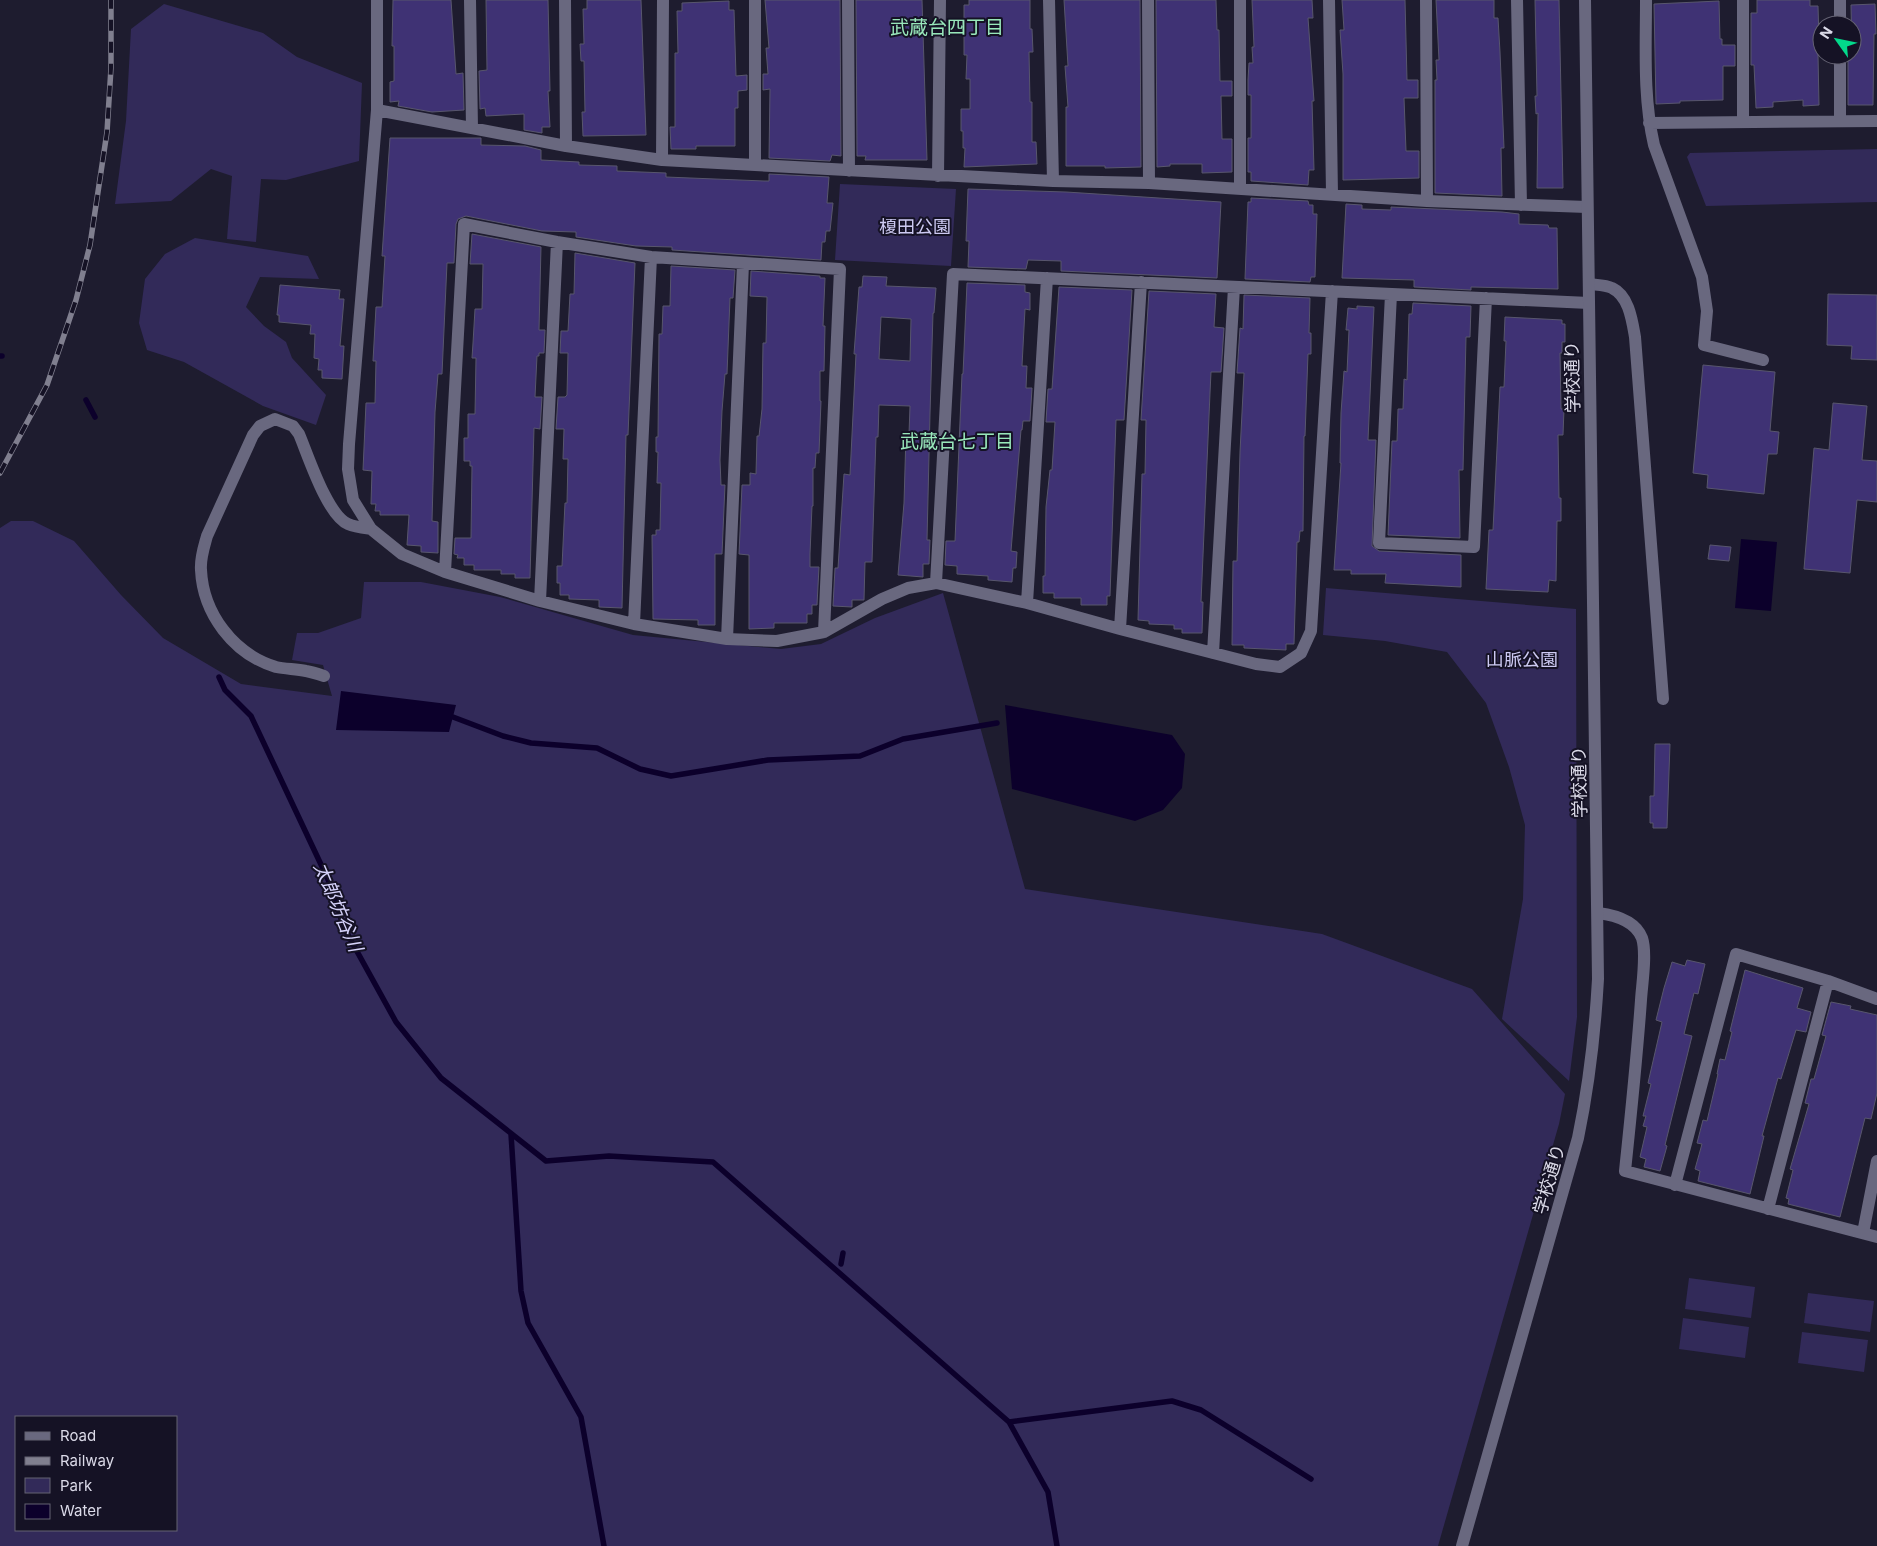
<svg xmlns="http://www.w3.org/2000/svg" width="1877" height="1546" font-family="Inter,'Noto Sans JP',sans-serif">
  <style>
    .green { fill: #322a59; fill-rule: evenodd }
    .water { fill: #0c002b }
    .lines { fill: none; stroke-linecap: round; stroke-linejoin: round }
    .stream { stroke: #0c002b; stroke-width: 5.5 }
    .building { fill: #3f3274; stroke: #58566d; fill-rule: evenodd }
    .street { stroke: #69687f; stroke-width: 12 }
    .secondary { stroke: #69687f; stroke-width: 12 }
    .rail-casing { stroke: #807f8f; stroke-width: 5.5 }
    .rail { stroke: #151225; stroke-width: 4; stroke-dasharray: 11; stroke-linecap: butt }
    .labels { text-anchor: middle; dominant-baseline: central; stroke-width: 4; stroke-linejoin: round; paint-order: stroke }
    .park-label { font-size: 18px; fill: #cdcaf2; stroke: #151225 }
    .street-label { font-size: 18px; fill: #dbdae8; stroke: #151225 }
    .neighbourhood-label { font-size: 19px; fill: #98e7ba; stroke: #151225 }
    .water-label { font-size: 19px; font-style: italic; fill: #d4d1f9; stroke: #151225 }
  </style>
  <rect width="100%" height="100%" fill="#1e1c2f"/>
  <path class="green" d="M164,4L263,33L297,57L362,83L359,161L286,180L261,179L256,242L227,239L232,176L211,169L171,201L115,204L126,121L131,29Z
    M1877,149V202L1706,206L1687,157L1690,153Z
    M840,184L956,189L951,266L835,260Z
    M195,238L308,256L319,279L260,277L246,307L264,326L286,342L292,358L326,395L316,425L263,406L184,362L147,350L139,323L145,279L165,254Z
    M11,521H33L74,541L121,595L163,638L241,684L332,696L323,665L292,660L297,633H318L361,618L364,582H421L500,597L633,635L781,649L821,644L875,618L943,593L1025,889L1322,934L1472,989L1565,1094L1559,1124L1438,1546H0V528ZM16,1417H176V1530H16Z
    M1326,588L1576,609L1577,1017L1569,1081L1502,1019L1523,899L1525,825L1509,767L1486,703L1447,652L1385,641L1323,635Z
    M1689,1278L1755,1287L1751,1318L1685,1309Z
    M1808,1293L1874,1301L1870,1332L1804,1323Z
    M1683,1318L1749,1327L1745,1358L1679,1349Z
    M1802,1332L1868,1340L1864,1372L1798,1363Z"/>
  <path class="water" d="M1741,539L1777,542L1771,611L1735,608Z
    M341,691L456,705L449,732L336,730Z
    M1005,705L1172,735L1185,754L1182,788L1163,810L1135,821L1012,789Z"/>
  <g class="lines">
    <path class="stream" d="M0,356H2
      M86,400L95,417
      M219,677L225,690L251,716L333,890L343,926L396,1022L441,1078L546,1161L609,1156L713,1162L1009,1422L1048,1492L1057,1546
      M453,717L503,736L531,743L597,748L640,769L671,776L768,760L860,756L903,739L997,723
      M511,1134L521,1291L528,1323L581,1417L604,1546
      M841,1264L843,1253
      M1009,1422L1172,1401L1201,1410L1311,1479"/>
  </g>
  <path class="building" d="M393,0H451L456,74L463,73L464,110L432,112L398,106L399,101L390,102V82L394,81V46H392Z
    M486,0H548L550,91H548L550,127H542V133L524,130V114L486,116L485,108L480,109L479,71L487,70Z
    M587,0H641L646,135L583,136L582,112H585L584,61H581L580,44H584L583,9H587Z
    M765,0H840L841,156L832,155L830,161L769,158L770,89L763,90V74H768L766,48H769Z
    M856,0H922L927,160H865L866,156H857Z
    M969,0H1030V29H1032L1033,52H1029L1030,102H1032V142H1036L1037,164L964,167L965,148H963V131H961V109H970V79H966L967,55H964V5H969Z
    M1064,0H1140L1141,167L1105,168V166H1066V107H1068L1065,66H1068Z
    M1156,0H1216L1217,30H1219L1220,81H1232V96H1221L1222,139H1232V172L1202,173V164H1170V166L1157,167Z
    M1252,0H1312L1313,18H1308L1314,101H1312L1314,170H1309L1308,185L1251,181V172H1248V138H1251V95H1248V80L1249,63H1253L1252,47H1254Z
    M1342,0H1405L1407,80H1418V98H1404L1406,151H1419V178L1343,180V74L1340,30H1344Z
    M1436,0H1494V18H1498L1500,52L1504,148H1501L1502,196L1435,193V80H1437L1436,60H1439Z
    M1535,0H1559L1563,188H1537L1538,113L1536,114L1535,96H1537Z
    M1757,0H1810V6H1818L1819,40H1821L1822,55H1818L1819,105L1803,106V100L1773,102V107L1756,108L1754,65H1751V13H1757Z
    M729,1V10H734L736,76L747,75V90L738,91V108H735V146H696V149H671L670,127H675V53H678L677,11H682V3Z
    M1719,1L1720,39H1722V45H1735V66H1723V100L1680,101V103L1656,104L1654,4Z
    M1875,4L1876,34H1874L1873,105H1848V55H1852L1851,5Z
    M390,138H481V145L525,146L541,150V160L579,162V165L617,166V171L666,173V177L764,181H769V174L829,177L827,203H833L830,231H826L825,242H822L821,260L672,250V247L636,246L576,237V232L542,231L466,216L458,219L456,224L454,263H447L442,374H438L435,412L432,521L438,522V553L421,552V546L407,545L409,515H380V511H375L376,504H371L372,471L363,470L366,403H375L376,361H373L376,307H382L385,256H382Z
    M968,189L1066,192L1221,202L1217,278L1061,271V261L1028,260L1026,269L968,267L969,241H966Z
    M1251,198L1308,201L1309,205H1313V214H1317L1315,277H1311L1310,282L1245,279L1248,202H1251Z
    M1346,204L1362,205V209L1391,210V207L1502,212L1519,214V224L1548,225L1549,228H1557L1558,289L1471,287V290L1414,287V280L1342,278Z
    M472,234L541,247L539,330H545L544,353H539V356H537L535,397H542L540,429L534,428L530,578H515V574H501V570H474V565H464V558H457L458,555L454,554L455,538H471L472,466H470V461H464V438H468V414H475L476,358H472L473,343L475,309H482L483,264H470Z
    M575,253L635,263L628,435H626L622,608L599,607V600L569,599V595H560V583H557V566H562L565,503H567L568,459H563L564,429H556L558,397H565L567,395L568,353H560L561,331H568L570,294H574Z
    M671,266L735,270L733,298H730L727,374H725L722,411L720,460L721,485H725L722,554H715V625H698V620L653,619L652,535H656V530H660L661,483H657L658,452H656V437H658L659,334H662L663,306H670Z
    M751,271L820,276V278H825L823,326H825L824,371H820V401H821L819,453H816L815,468H813V506H812L810,554V567H819L817,605H812V614H807V623H774V628L749,629V555L739,554L742,485H750V473L756,474L757,436H759L762,409L763,343H766L767,297L750,296Z
    M863,276L887,277L886,286L936,288L934,313H933L930,414L927,540H930L929,564H923V577L898,575L904,503L906,434H909L910,406L879,405L878,437H876L872,562H865L864,600H852V607L833,606L835,568H838L844,474L850,475L856,354H854L859,287H862ZM881,317L911,319L910,361L879,359Z
    M967,283L1025,285V292L1030,293V310L1025,309L1022,366H1027L1026,388H1032L1030,421H1023L1022,430H1021L1011,551L1017,552L1016,568H1013L1012,582L988,580V576L957,574V566L945,565L946,541H955L962,374H963Z
    M280,285L340,290L339,299H344L340,346H344L342,379L322,378V370H318L319,359L314,358L315,334H310L311,325L279,322V315H277Z
    M1059,287L1132,290L1124,420H1116L1110,596H1107V605H1081V598H1054V593H1043V576H1045L1046,507L1050,470H1052L1055,422H1046L1048,389H1052Z
    M1149,291L1216,294L1214,327L1224,328L1221,372H1211L1210,393L1201,602H1203L1202,633H1182V629H1174V625L1149,624V621L1138,620L1142,474H1145L1146,420H1141Z
    M1828,294L1877,295V360L1851,359L1852,346L1827,345Z
    M1244,295L1310,298L1309,333H1311V354H1308L1305,436H1304L1303,531H1300L1299,542H1297L1294,644H1286V650L1244,648V645H1232L1233,561H1237L1240,452L1244,373H1237L1240,328L1243,329Z
    M1413,303L1471,306L1470,337H1466L1463,470H1459L1460,538L1388,535L1392,441H1397L1398,409H1403L1404,379L1407,380L1409,314H1412Z
    M1357,306L1374,307L1368,440H1376L1372,546L1379,551L1461,555V587L1385,583L1386,574H1351V570H1334L1341,463H1340L1341,413L1344,371L1347,372L1349,330H1346L1348,308L1357,309Z
    M1505,317L1562,320V324H1565V342H1562V353H1560L1561,409H1564L1563,435H1558L1559,498H1561V521H1557L1556,581L1549,580L1548,592L1486,589L1489,530H1493L1500,387H1504L1506,341H1504Z
    M1703,365L1775,372L1770,431L1779,432L1777,454H1768L1764,494L1707,488L1708,475L1693,473Z
    M1833,403L1867,406L1862,460L1877,461V502L1857,500L1850,573L1804,569L1814,448L1829,450Z
    M1710,545L1731,547L1729,561L1708,559Z
    M1655,744H1670L1667,828H1653V823H1650V796H1654Z
    M1687,960L1705,964L1698,994L1694,993L1684,1034L1692,1036L1665,1145L1667,1146L1660,1171L1644,1167L1646,1159L1640,1157L1647,1127L1643,1126L1646,1116H1643L1651,1084L1648,1083L1662,1022L1656,1020L1664,988L1672,962L1685,966Z
    M1745,970L1803,988L1797,1008L1811,1012L1806,1032L1796,1030L1781,1079L1778,1078L1762,1136H1764L1750,1194L1698,1181L1700,1171L1695,1169L1702,1144L1697,1143L1703,1120L1707,1121L1718,1074H1717L1720,1059L1725,1060L1732,1032L1730,1031Z
    M1831,1002L1851,1006L1850,1009L1877,1015V1093L1871,1119L1865,1118L1840,1217L1788,1204L1789,1199L1786,1198L1793,1170L1790,1169L1809,1104L1805,1103L1811,1079H1814L1826,1036L1822,1035Z"/>
  <g class="lines">
    <path class="street" d="M377,0V110L349,444L348,469L353,500L371,529L402,554L445,572L540,601L634,624L727,639L777,641L824,632L882,599L908,588L936,583L1027,603L1120,629L1256,664L1280,667L1301,653L1311,631L1332,291
      M470,0L472,128
      M565,0L566,146
      M848,0L849,171
      M1049,0L1053,181
      M1148,0L1149,183
      M1240,0V189
      M1329,0L1332,194
      M1426,0L1427,201
      M1517,0L1521,205
      M1646,0C1646,49 1643,97 1654,145L1702,277L1707,311L1704,345L1763,360
      M1840,0V25
      M1840,55V121
      M377,110L566,146L662,160L1053,181L1149,183L1427,201L1587,207
      M1743,122V0
      M1649,123L1877,121
      M662,160L663,0
      M755,164V0
      M938,176L940,0
      M1589,284C1597,285 1606,285 1612,288C1629,296 1632,320 1635,337L1663,699
      M1391,294L1379,543L1474,547L1486,298
      M445,572L464,224L557,242L651,257L840,269L824,632
      M936,583L953,274L1589,303
      M540,601L557,242
      M1027,603L1047,278
      M634,624L651,257
      M1120,629L1141,282
      M727,639L743,264
      M1213,653L1234,287
      M324,676C318,674 312,672 306,671C296,669 285,669 276,667C233,654 203,613 201,570C200,558 204,547 207,536L253,435L260,426L275,419L293,426L299,434C308,455 327,515 348,524C355,527 364,528 371,529
      M1598,913C1614,915 1635,920 1642,938C1647,953 1642,984 1641,1000C1637,1057 1631,1114 1625,1171L1877,1237
      M1675,1185L1736,954L1828,981L1877,999
      M1768,1209L1828,981
      M1863,1233L1877,1161"/>
    <path class="secondary" d="M1462,1546L1578,1138C1589,1085 1595,1033 1598,979L1585,0"/>
    <g class="rail-casing">
      <path id="rail" d="M0,473L47,385L76,300L90,245L107,132L111,68V0"/>
    </g>
    <use href="#rail" class="rail"/>
  </g>
  <g class="labels">
    <g class="park-label">
      <text x="915" y="226">榎田公園</text>
      <text x="1522" y="659">山脈公園</text>
    </g>
    <g class="street-label">
      <text transform="translate(1572 377) rotate(-91)">学校通り</text>
      <text transform="translate(1579 782) rotate(-91)">学校通り</text>
      <text transform="translate(1549 1179) rotate(-74)">学校通り</text>
    </g>
    <g class="neighbourhood-label">
      <text x="947" y="27">武蔵台四丁目</text>
      <text x="957" y="441">武蔵台七丁目</text>
    </g>
    <g class="water-label">
      <text transform="translate(338 907) rotate(67)">太郎坊谷川</text>
    </g>
  </g>
  <rect x="15" y="1416" width="162" height="115" fill="#151225" stroke="#646273"/>
  <rect x="25" y="1432" width="25" height="8" fill="#69687f" stroke="#646273"/>
  <text x="60" y="1441" font-size="15" fill="#dbdae8">Road</text>
  <rect x="25" y="1457" width="25" height="8" fill="#807f8f" stroke="#646273"/>
  <text x="60" y="1466" font-size="15" fill="#dbdae8">Railway</text>
  <rect x="25" y="1478" width="25" height="15" fill="#322a59" stroke="#646273"/>
  <text x="60" y="1491" font-size="15" fill="#dbdae8">Park</text>
  <rect x="25" y="1504" width="25" height="15" fill="#0c002b" stroke="#646273"/>
  <text x="60" y="1516" font-size="15" fill="#dbdae8">Water</text>
  <g transform="translate(1837 40) rotate(303)"><circle r="24" fill="#151225" stroke="#646273"/>
  <path d="M0-4L9 19L0 12L-9 19Z" fill="#03d98b"/>
  <text y="-8" font-size="14" font-weight="bold" text-anchor="middle" fill="#dbdae8">N</text>
  </g>
</svg>
